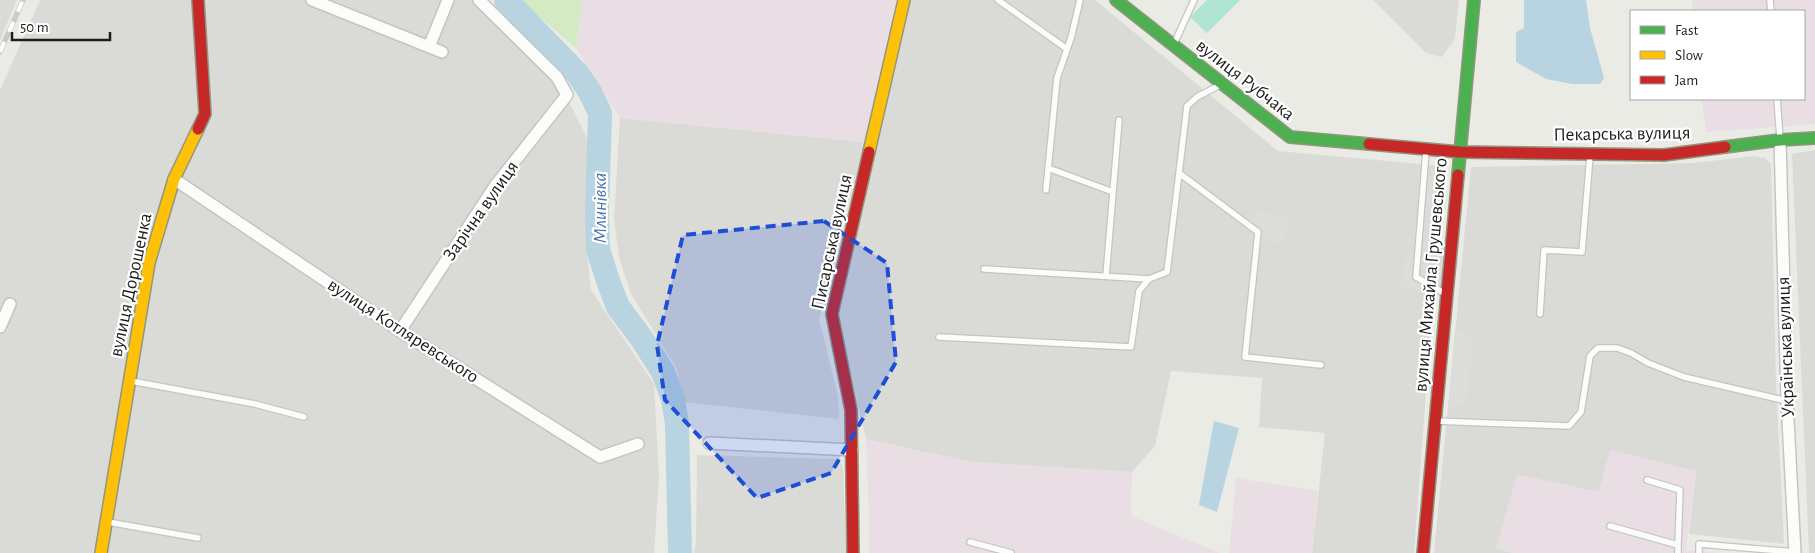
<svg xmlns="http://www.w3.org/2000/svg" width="1815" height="553" font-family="'Alegreya Sans',sans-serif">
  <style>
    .residential { fill: #dadad7 }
    .industrial { fill: #e9dee4 }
    .grass { fill: #d4eac4 }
    .pitch { fill: #b0e4d3 }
    .parking { fill: #dcdcd9 }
    .water { fill: #b8d4e0 }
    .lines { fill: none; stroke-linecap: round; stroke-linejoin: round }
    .river { stroke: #b8d4e0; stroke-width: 24 }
    .lane-casing { stroke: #c4c4c2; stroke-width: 8 }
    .street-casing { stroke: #c4c4c2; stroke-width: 14 }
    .fast-casing { stroke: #91967e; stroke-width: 14 }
    .slow-casing { stroke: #91967e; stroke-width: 14 }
    .jam-casing { stroke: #91967e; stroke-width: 14 }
    .lane { stroke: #fcfcfb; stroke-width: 5.5 }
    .street { stroke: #fcfcfb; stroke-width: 11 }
    .fast { stroke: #4caf50; stroke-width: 11 }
    .slow { stroke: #ffc107; stroke-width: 11 }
    .jam { stroke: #c62828; stroke-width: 11 }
    .rail-casing { stroke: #cacac9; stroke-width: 5.5 }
    .rail { stroke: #fff; stroke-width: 4; stroke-dasharray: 11; stroke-linecap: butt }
    .marked { fill: #1d4ed8; fill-opacity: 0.2; stroke: #1d4ed8; stroke-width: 4; stroke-dasharray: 10 6; stroke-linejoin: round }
    .labels { text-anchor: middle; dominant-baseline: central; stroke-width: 4.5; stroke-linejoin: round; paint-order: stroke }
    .street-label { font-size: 19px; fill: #1d1d1d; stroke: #fff }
    .water-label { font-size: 20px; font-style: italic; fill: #4972ad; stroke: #fff }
  </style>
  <rect width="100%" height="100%" fill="#ebebe6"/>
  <path class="residential" d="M0,0H17L0,40Z
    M40,0H472L562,88L589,142L586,243L591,290L654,384L659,476L654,553H0V90Z
    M911,0H1095L1278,151L1443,166L1414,553H1312L1325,433L1259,427L1262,378L1171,371L1155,446L1132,472L971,462L866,439L841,330L839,314Z
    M1373,0H1459L1455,39L1442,57L1426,53Z
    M620,118L865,142L819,319L838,397L839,419L684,402L677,369L631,294L619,257L614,220Z
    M1815,150V553H1809L1792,154Z
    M1754,156L1765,158L1771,164L1776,382L1784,544L1689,534L1696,471L1610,451L1599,492L1497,548L1513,553H1434L1471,167L1694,163Z
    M697,455L833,459L839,461L843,467L846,553H694L696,543Z"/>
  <path class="industrial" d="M582,0H896L865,142L620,118L576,48Z
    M1692,0H1815V124L1706,132L1702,99H1804V11H1693Z
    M866,439L971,462L1132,472L1131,516L1220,553H869V516Z
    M1610,450L1696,471L1686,550L1719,553H1513L1496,548L1517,474L1599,492Z
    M1236,478L1318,491L1312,553H1229Z"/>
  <path class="grass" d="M520,0H582L576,48Z"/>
  <path class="pitch" d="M1207,0H1240L1207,33L1190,17Z"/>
  <path class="parking" d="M1424,175L1442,177L1438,239L1445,242L1441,297L1401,286L1404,258H1417Z
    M1253,211L1289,216L1285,245L1250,239Z
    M1455,329L1473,340L1467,403L1448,410Z"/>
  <path class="water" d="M1524,0H1586L1590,28L1604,78L1600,84H1572L1546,79L1516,62V32L1524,28Z
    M1214,421L1239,428L1217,512L1199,505Z"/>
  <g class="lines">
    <path class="river" d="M506,0L577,73L590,92L600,113L597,212L598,249L607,278L618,307L642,339L663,372L673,399L677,424L680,553"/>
    <g class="lane-casing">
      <path id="lane" d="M998,0L1067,49
        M1770,0L1771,11
        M1174,44L1194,0
        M1220,85L1197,97L1187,106L1179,173L1258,232L1245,357L1321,365
        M1777,99L1780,138
        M1426,151L1416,277L1444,293
        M1048,168L1113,192
        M1046,190L1057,78L1071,38L1080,0
        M984,269L1149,279L1167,272L1179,173
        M1106,276L1119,120
        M1540,314L1544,250L1582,252L1590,156
        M939,337L1131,347L1139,291L1149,279
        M131,381L255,404L304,417
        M1435,421L1569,426L1581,412L1590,356L1598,348H1617L1631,353L1648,363L1684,377L1787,401
        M1647,480L1680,490L1678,545
        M108,522L198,538
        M1610,526L1678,545V553
        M970,542L1011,553
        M1699,553V544L1795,552"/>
    </g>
    <g class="street-casing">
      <path id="street" d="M312,0L442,52
        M429,47L448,0
        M1780,140L1787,401L1795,553
        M174,179L400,331L600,457L638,444
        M0,327L10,304
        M400,331L495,186L567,95L557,77L479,0
        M709,443L852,450"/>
    </g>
    <g class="fast-casing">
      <path id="fast" d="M1116,0L1290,137L1369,144
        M1725,147L1780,140L1815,138
        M1458,175L1474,0"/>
    </g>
    <g class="slow-casing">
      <path id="slow" d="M869,152L904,0
        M101,553L149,263L174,179L198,129"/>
    </g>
    <g class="jam-casing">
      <path id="jam" d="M198,129L205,114L198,0
        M1369,144L1460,152L1664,155L1725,147
        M853,553L851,410L832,314L869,152
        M1423,553L1458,175"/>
    </g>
    <use href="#lane" class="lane"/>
    <use href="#street" class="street"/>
    <use href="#fast" class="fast"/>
    <use href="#slow" class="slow"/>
    <use href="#jam" class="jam"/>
    <g class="rail-casing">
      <path id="rail" d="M0,52L23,0"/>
    </g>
    <use href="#rail" class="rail"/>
  </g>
  <path class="marked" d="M824,221L887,263L896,362L831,473L757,498L665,400L657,345L683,235Z"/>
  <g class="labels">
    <g class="street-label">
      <text transform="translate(1245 80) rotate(38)">вулиця Рубчака</text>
      <text transform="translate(1622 134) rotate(-1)">Пекарська вулиця</text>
      <text transform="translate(481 211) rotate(-55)">Зарічна вулиця</text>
      <text transform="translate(832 242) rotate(-78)">Писарська вулиця</text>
      <text transform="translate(1431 275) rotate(-85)">вулиця Михайла Грушевського</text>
      <text transform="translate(131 285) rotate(-78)">вулиця Дорошенка</text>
      <text transform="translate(403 331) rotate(33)">вулиця Котляревського</text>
      <text transform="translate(1786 347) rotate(-92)">Українська вулиця</text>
    </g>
    <g class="water-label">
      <text transform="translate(600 208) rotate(-90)">Млинівка</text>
    </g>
  </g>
  <rect x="1630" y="10" width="175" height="90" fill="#ffffff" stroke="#a5a5a5"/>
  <rect x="1640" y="26" width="25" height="8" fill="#4caf50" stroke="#a5a5a5"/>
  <text x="1675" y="35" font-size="15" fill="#1d1d1d">Fast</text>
  <rect x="1640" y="51" width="25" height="8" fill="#ffc107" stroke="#a5a5a5"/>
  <text x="1675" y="60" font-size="15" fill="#1d1d1d">Slow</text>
  <rect x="1640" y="76" width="25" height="8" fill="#c62828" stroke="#a5a5a5"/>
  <text x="1675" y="85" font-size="15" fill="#1d1d1d">Jam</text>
  <path d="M12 32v8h98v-8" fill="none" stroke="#1d1d1d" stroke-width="2.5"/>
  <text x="20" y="32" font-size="15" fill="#1d1d1d" stroke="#ffffff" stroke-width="4" paint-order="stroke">50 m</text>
</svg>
